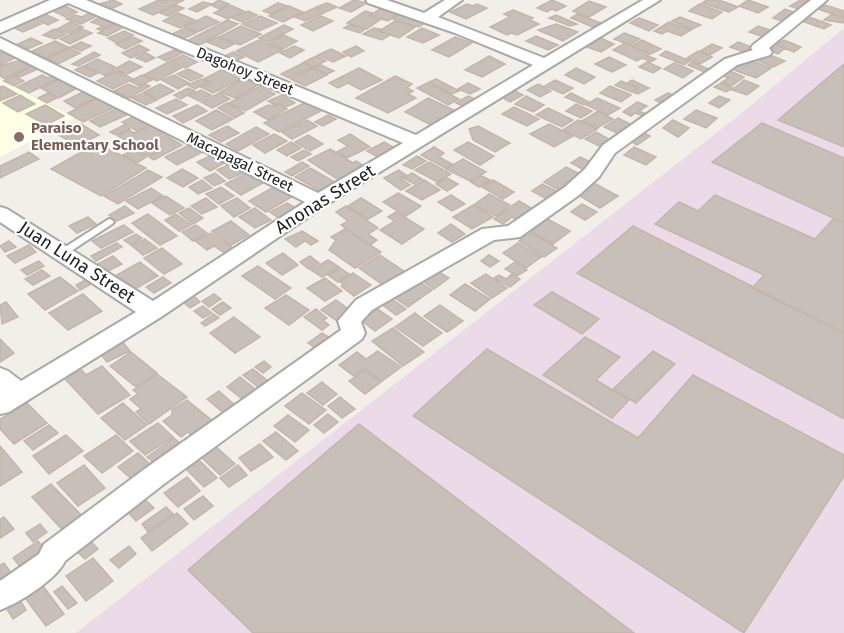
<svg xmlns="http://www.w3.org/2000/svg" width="844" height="633" font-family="'Fira Sans',sans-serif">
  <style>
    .industrial { fill: #ebdbe8 }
    .education { fill: #ffffe5 }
    .building { fill: #c7bfb8; stroke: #c4b6ab; stroke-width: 1.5 }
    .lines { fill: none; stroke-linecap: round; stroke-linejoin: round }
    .service-casing { stroke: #a9a9a9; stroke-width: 4 }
    .minor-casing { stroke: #a9a9a9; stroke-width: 4 }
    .service { fill: #fff; fill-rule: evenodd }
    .minor { fill: #fff; fill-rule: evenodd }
    .education-dot { fill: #8d6e63; stroke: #fff; stroke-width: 2 }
    .labels { text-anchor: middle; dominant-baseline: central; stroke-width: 4.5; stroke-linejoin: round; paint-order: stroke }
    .far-street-label { font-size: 15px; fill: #222; stroke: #fff }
    .far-education-label { font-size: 15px; font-weight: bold; fill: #785e54; stroke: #fff; text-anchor: start }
    .street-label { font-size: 18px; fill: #222; stroke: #fff }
  </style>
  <rect width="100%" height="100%" fill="#f2efe9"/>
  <path class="industrial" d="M844,28V633H76L738,116Z"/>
  <path class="education" d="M0,80L75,118L0,157Z"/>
  <path class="building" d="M113,0L122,4L111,9L100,4Z
    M159,0H184L153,15L139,9Z
    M219,0L229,4L219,9L211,5Z
    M354,0L367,3L351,12L339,8Z
    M552,0L566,6L556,11L552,9L547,12L537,8Z
    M707,0H719L738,7L729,12L702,3Z
    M748,0L768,7L758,13L739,6Z
    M800,0H817L801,10L790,6Z
    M589,1L606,7L589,17L573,11Z
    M203,2L212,4L197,12L189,9Z
    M278,3L287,6L271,14L263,11Z
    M327,3L337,7L326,12L316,7Z
    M467,4L473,6L477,4L487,8L466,19L450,12Z
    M699,4L722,12L712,19L689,11Z
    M176,5L184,8L168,16L160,13Z
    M230,5L244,11L228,19L214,13Z
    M825,5L844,11V18L818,9Z
    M65,6L77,12L66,17L53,11Z
    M289,6L303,12L283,22L269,16Z
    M314,8L324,13L305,21L295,17Z
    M381,8L399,13L388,21L370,16Z
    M785,9L799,14L787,23L773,18Z
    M513,10L533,18L530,20L539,24L517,35L511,33L507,35L490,27L510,17L504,14Z
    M248,11L257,15L242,22L232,18Z
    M365,11L373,13L369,16L381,19L367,29L347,23Z
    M42,13L58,20L48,25L32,18Z
    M89,13L97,16L81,24L66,19L75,15L82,17Z
    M178,13L195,20L180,28L163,21Z
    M400,14L426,22L419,27L393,19Z
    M577,14L601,23L595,28L571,18Z
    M832,14L844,18V23L824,20Z
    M556,15L577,24L570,26L549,18Z
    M206,16L219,22L198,32L185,27Z
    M260,16L277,23L259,31L242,24Z
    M321,16L333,21L313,31L301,25Z
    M680,17L701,25L692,29L672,21Z
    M809,17L831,25L824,29L802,21Z
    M98,18L113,24L101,30L97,29L103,26L91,22Z
    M639,18L658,25L649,31L630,23Z
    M30,19L41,24L23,32L12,27Z
    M227,20L238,24L198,46L187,41Z
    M395,21L415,27L399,38L379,31Z
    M70,22L83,27L69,33L57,29Z
    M669,22L691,30L681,36L667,31L662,34L654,31Z
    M115,24L124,27L107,36L98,33Z
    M556,24L578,32L563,41L538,30Z
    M284,25L293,29L268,42L259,38Z
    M349,25L365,29L360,33L344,28Z
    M241,26L261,34L240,45L219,37Z
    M758,26L773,31L764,37L749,32Z
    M185,28L196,33L181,40L170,35Z
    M374,28L380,29L378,31L390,35L382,40L363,34Z
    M422,28L439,35L423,43L407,37Z
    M54,29L66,34L55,39L43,35Z
    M82,29L92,33L70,44L60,39Z
    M124,31L133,35L117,43L108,38Z
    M624,33L640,39L630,45L614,39Z
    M284,35L297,41L283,49L270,43Z
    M536,36L558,45L548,50L526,41Z
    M133,37L142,41L125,49L116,44Z
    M218,37L234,44L224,49L207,42Z
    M455,37L472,43L449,57L432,50Z
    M31,38L42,43L28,49L18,44Z
    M601,38L614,44L601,52L587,47Z
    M259,40L282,50L258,62L236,51Z
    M642,40L661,49L651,54L632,46Z
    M784,40L801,47L794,52L776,45Z
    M55,41L68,47L45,58L32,51Z
    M81,42L91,46L81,51L71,47Z
    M738,42L759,50L752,55L730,47Z
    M625,43L650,54L647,56L656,59L651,62L642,58L637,61L613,50Z
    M770,43L785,48L778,54L763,48Z
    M712,44L722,48L710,55L700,51Z
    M139,45L149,50L131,58L122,53Z
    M294,46L304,50L290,58L280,53Z
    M356,46L364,51L351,57L343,52Z
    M69,48L80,53L58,64L47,58Z
    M331,49L346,56L333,62L318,55Z
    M174,50L182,53L166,61L158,57Z
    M666,51L690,61L684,65L660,55Z
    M698,51L712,57L700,64L687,58Z
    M2,52L15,58L0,65V53Z
    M94,52L100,55L78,66L72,64Z
    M233,52L244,57L233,62L223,57Z
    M146,53L155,58L146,62L136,58Z
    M765,53L785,61L773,67L754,59Z
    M183,55L197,62L185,68L170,61Z
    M316,56L326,61L313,67L304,62Z
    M489,56L505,64L482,77L465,70Z
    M609,57L626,65L612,72L595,64Z
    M97,59L115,67L112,69L115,71L106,76L84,66Z
    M748,59L771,68L756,78L734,70Z
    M21,60L32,65L5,79L0,76V66Z
    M129,61L142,67L127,74L115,69Z
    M168,62L181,68L157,81L144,75Z
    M647,62L661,68L653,73L639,67Z
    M692,62L713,71L709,74L688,65Z
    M303,63L312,67L289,78L281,74Z
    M674,63L693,71L683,78L664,69Z
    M844,64V147L778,120Z
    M35,65L40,68L20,77L15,75Z
    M321,65L334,71L327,74L314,68Z
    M83,66L98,73L90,77L75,70Z
    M313,68L327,75L305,86L291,79Z
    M359,68L382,80L361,90L348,83L338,88L329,83Z
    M576,68L595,77L584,84L565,75Z
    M188,69L203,76L191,81L177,74Z
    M221,70L241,79L213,93L201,87L211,82L204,79Z
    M117,71L133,79L113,89L97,81Z
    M730,71L744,77L732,86L722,82L729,78L723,76Z
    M42,75L48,78L54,75L59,78L29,93L17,87Z
    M142,75L152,80L139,86L130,81Z
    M174,75L189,83L178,89L162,80Z
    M14,76L24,81L14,86L4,81Z
    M395,76L412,84L407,88L413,91L408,94L416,98L388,113L356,98Z
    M62,78L79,87L59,98L41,88Z
    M201,79L208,82L195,89L188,85Z
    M244,79L258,85L235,98L220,92Z
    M436,79L459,91L452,94L429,82Z
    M555,80L573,88L563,94L545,86Z
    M632,80L649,88L638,94L633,92L639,88L627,83Z
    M744,80L759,86L747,95L732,90Z
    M621,81L637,88L631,92L615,85Z
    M427,83L459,99L448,105L417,88Z
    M468,83L480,89L470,94L458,89Z
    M721,83L733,88L726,92L714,87Z
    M128,84L138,88L145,84L150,86L129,98L114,91Z
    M160,84L174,91L158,99L144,92Z
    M538,84L551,91L540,97L527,90Z
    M3,86L17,94L0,101V87Z
    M260,86L275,94L245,111L229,103Z
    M610,86L631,95L621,102L600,93Z
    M188,88L195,91L181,99L174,95Z
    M201,90L211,95L199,101L189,96Z
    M513,90L523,95L510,102L501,97Z
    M85,91L97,97L75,108L64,101Z
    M48,93L57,98L47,103L38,98Z
    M143,93L157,100L146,105L132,98Z
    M219,93L230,99L212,108L201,102Z
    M571,93L589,102L584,105L565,97Z
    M668,93L680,98L667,106L655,100Z
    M20,95L35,104L18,112L3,103Z
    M282,95L295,103L286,107L280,103L275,105L268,101Z
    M468,96L480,101L467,108L456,103Z
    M526,96L544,105L533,112L515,104Z
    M719,96L730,100L719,108L709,103Z
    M100,97L116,107L83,122L68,113Z
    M428,98L456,111L433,126L405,112Z
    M597,98L620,108L608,115L586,105Z
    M176,99L187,105L167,114L156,108Z
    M306,102L321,111L279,132L264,123Z
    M637,102L647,106L639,111L646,114L643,116L635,113L631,116L623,112Z
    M227,103L244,113L235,118L218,108Z
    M279,104L287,109L268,120L254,112L268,105L275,106Z
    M576,104L592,111L581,118L566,111Z
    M45,105L64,116L46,125L26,114Z
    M197,105L207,111L183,123L173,116Z
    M514,107L539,119L527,126L502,114Z
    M118,108L129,114L100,127L90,121Z
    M548,108L573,120L562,127L536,115Z
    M216,110L233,119L212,130L196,121Z
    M696,110L717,118L706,128L684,119Z
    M598,111L613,119L597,128L582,121Z
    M138,114L153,123L137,131L122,122Z
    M328,115L336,119L323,126L315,122Z
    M618,118L636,127L621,135L604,127Z
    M307,120L317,126L292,139L282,132Z
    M578,120L597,129L581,139L563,130Z
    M673,120L689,128L678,137L663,128Z
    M156,123L169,131L137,147L118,136L129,130L134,133Z
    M762,123L844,158V223L712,162Z
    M81,124L99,135L77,146L59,135Z
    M549,124L573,136L554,147L530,134Z
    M124,125L130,129L116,135L110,132Z
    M227,126L239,133L221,142L209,135Z
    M478,126L510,143L495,152L473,140L469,129Z
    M256,127L269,134L238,151L226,144Z
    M641,131L650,136L637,145L629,140Z
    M596,132L614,142L603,148L585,139Z
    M274,134L287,141L265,153L253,145Z
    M350,134L370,147L347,158L337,152L348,146L338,140Z
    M165,135L182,145L154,160L149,157L158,152L145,145Z
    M308,135L323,144L310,151L295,142Z
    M291,142L301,148L287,156L277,150Z
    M384,142L400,151L383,160L367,151Z
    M468,142L494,156L480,165L454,150Z
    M97,143L146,168L101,196L51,169Z
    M193,143L205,151L177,165L165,157Z
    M144,146L155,152L147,156L137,150Z
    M434,147L444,153L439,157L452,164L445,168L421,155Z
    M634,147L656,157L646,165L624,155Z
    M330,149L353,163L356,161L367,168L342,182L308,160Z
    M133,150L146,157L137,163L123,155Z
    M304,150L311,154L298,161L291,157Z
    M29,152L39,159L0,178V166Z
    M214,154L226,162L210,171L197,162Z
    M417,156L426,161L412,169L403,165Z
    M580,157L597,165L588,172L571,163Z
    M463,159L486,172L470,181L446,169Z
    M235,162L248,171L229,179L217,170Z
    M302,162L309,166L292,176L285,172Z
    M429,162L451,174L437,182L415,170Z
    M566,167L586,177L564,193L544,182Z
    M310,168L342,186L327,195L295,177Z
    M182,169L198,178L183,187L167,178Z
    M148,170L162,177L118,204L104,196Z
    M399,170L406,175L400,178L410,185L401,190L384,178Z
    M215,173L225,181L214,186L204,178Z
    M247,173L263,183L241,195L225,184Z
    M412,173L422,179L414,184L403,178Z
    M482,176L490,180L479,187L471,182Z
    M447,178L458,184L447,191L436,184Z
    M202,180L212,188L198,194L189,187Z
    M424,180L440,190L422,200L406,191Z
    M493,180L514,192L503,199L482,187Z
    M592,182L618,196L600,208L575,193Z
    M542,184L562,194L552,202L532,191Z
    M277,185L295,195L266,212L249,201Z
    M221,187L234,196L219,204L206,194Z
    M151,188L163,196L138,209L126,201Z
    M398,193L421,206L406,216L383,202Z
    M489,194L510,205L496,216L474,205Z
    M451,195L465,204L452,211L438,202Z
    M715,195L815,239L834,218L844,223V333L752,288L764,275L655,224L679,202L698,211Z
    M166,196L184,208L170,215L152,203Z
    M206,198L217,207L202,214L191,206Z
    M237,198L250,208L234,217L221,206Z
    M361,198L382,211L368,219L348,206Z
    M519,201L538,212L522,223L512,217L503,224L494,219Z
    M287,203L300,210L283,221L270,212Z
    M582,204L597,212L585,220L571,212Z
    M473,205L493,217L472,229L453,217Z
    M125,206L134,213L117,221L109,215Z
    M346,206L378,228L368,234L377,240L370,245L341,225L348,221L336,212Z
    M189,208L203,218L193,224L179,213Z
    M255,208L271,220L255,228L239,217Z
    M396,212L424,229L402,244L380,230L395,221L388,217Z
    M148,214L177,236L160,245L132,223Z
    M176,214L191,225L179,231L165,220Z
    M540,215L570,231L553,244L524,227Z
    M88,217L96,224L77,233L69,226Z
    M231,221L249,235L231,245L212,231Z
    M451,224L465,234L452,242L438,233Z
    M124,225L133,232L101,248L92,241Z
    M196,225L207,233L193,241L182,232Z
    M633,226L844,333V419L577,273Z
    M345,229L381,252L355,268L329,250L336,240L331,237Z
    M302,231L318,241L311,245L305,241L296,247L285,239Z
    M211,233L234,249L226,254L214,246L207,250L195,241Z
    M531,233L557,248L544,257L519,241Z
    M136,234L142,238L131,245L124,240Z
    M145,239L157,248L143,255L132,246Z
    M9,241L16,247L5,252L0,246Z
    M117,243L122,247L96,261L91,256Z
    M518,243L541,257L526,268L503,253Z
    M29,245L36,252L15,263L7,256Z
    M162,248L182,264L164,274L144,258Z
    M283,253L298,265L282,275L266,263Z
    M380,255L408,274L386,287L359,268Z
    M489,255L499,261L490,267L481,261Z
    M113,256L122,264L106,272L98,264Z
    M310,256L319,263L309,269L300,262Z
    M328,260L339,267L322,277L311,270Z
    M39,261L44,266L27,275L21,270Z
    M140,262L158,276L133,290L115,276Z
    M515,262L527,270L517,276L505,269Z
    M258,266L291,288L275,299L242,276Z
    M340,268L349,274L338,282L328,275Z
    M434,269L449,278L434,289L420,279Z
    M42,270L50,276L33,285L25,279Z
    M353,273L371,285L354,296L341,286L344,284L340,282Z
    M486,274L507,288L492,298L471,283Z
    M512,274L520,279L510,287L494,278L499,275L506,279Z
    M60,277L78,291L45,310L28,294Z
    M163,277L171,283L154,293L146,287Z
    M89,278L93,283L80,290L76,285Z
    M325,278L342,291L325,301L307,288Z
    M418,281L432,290L408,307L389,294Z
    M465,284L490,299L475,311L450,295Z
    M552,292L599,319L582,334L534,305Z
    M83,294L102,311L68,330L49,313Z
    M214,294L221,299L209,307L202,301Z
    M286,295L309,310L289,325L265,308Z
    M194,296L200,302L190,308L183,302Z
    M389,297L406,309L396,315L380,303Z
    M336,300L354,313L340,323L321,310Z
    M6,302L18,317L2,324L0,305Z
    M223,302L231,308L220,315L212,309Z
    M440,305L463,321L447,332L424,316Z
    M203,306L212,313L203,318L194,311Z
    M316,309L327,318L323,320L329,325L322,330L304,317Z
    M378,309L392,319L375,331L361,320Z
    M415,313L442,333L423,346L395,327Z
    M214,314L219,318L205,326L201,323Z
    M234,317L260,337L235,353L210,333Z
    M393,328L424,352L403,366L372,341Z
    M322,333L335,341L321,352L308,343Z
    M585,337L620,357L596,380L629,400L612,418L543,375Z
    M0,339L14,353L0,362Z
    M122,341L130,351L107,362L99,352Z
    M487,349L638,438L693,375L844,455V476L744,633L413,416Z
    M378,351L401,367L382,381L365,368L354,376L339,365L357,352L366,359Z
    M653,351L675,364L636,403L613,389Z
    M131,352L157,373L136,387L110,366Z
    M264,361L271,367L263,373L255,367Z
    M102,366L130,395L98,414L63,377L79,367L86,375Z
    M253,369L268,381L258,387L243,375Z
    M365,370L381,382L365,394L349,381Z
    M157,374L187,397L149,424L136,412L141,409L130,399L138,394L133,390Z
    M240,377L259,392L246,402L227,387Z
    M322,382L337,394L323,405L307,393Z
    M219,391L238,408L226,415L207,399Z
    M302,393L326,410L309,424L285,406Z
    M340,397L355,409L342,418L328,406Z
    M187,400L214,422L193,437L188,432L181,437L163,421L172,415V410Z
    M27,403L47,423L14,444L0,429V419Z
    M123,403L147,425L125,440L101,418Z
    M328,414L338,422L324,433L314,425Z
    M288,415L309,430L295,442L274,426Z
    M158,423L173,437L145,455L130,441Z
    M359,424L634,633H253L188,570Z
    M49,425L58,433L33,450L24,441Z
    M276,432L298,451L286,460L263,441Z
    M66,435L83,451L49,474L33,456Z
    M116,435L133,451L102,473L84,456Z
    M174,438L187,449L157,465L147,457Z
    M212,443L235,464L220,475L197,453Z
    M260,444L273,457L251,471L239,458Z
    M0,446L22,472L0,486Z
    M138,453L155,469L136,483L118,467Z
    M194,455L217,478L204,487L181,464Z
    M84,465L105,488L78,506L57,483Z
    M238,465L247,475L229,487L220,478Z
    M187,477L200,491L178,507L164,493Z
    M51,484L88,522L68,536L32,497Z
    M139,494L154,508L136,521L122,506Z
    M203,496L213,506L194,520L184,509Z
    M166,507L173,514L148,532L142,524Z
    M177,513L188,524L152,551L141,538Z
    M4,517L14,529L0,538V519Z
    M40,524L47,532L33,542L26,533Z
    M86,536L98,549L85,559L72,547Z
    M38,541L52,557L27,575L13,558Z
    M129,546L136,554L119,568L110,560Z
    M93,558L113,581L86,601L66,576Z
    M4,563L14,577L0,587V565Z
    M40,582L64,614L46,626L22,594Z
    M62,586L77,603L68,609L54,592Z
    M15,591L26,610L13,619L1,600Z"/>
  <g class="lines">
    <g class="service-casing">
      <path id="service" d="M109,219L112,220L114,222L112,224L65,255H59L57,253L59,251Z"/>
    </g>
    <g class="minor-casing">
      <path id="minor" d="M50,0H86L416,135L533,65L455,33L368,3L366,0H387L424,13L445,0H462L438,17L544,58L643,0H660L326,205L161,317L9,412L0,414V368L8,371L21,381L136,312L0,222V207L7,209L153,301L305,202L0,49V38L318,193L403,143L68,3L0,33V22Z
        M811,0H827L769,48L772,52L770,55L737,65L615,153L599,177L579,195L520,237L494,240L372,310L361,322L365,333L362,339L164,484L65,561C57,579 19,603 0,610V581L39,554L44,544L146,468L341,330L338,321L356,300L482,229L508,226L565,187L585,169L603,145L725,59L753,50L751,48L753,45Z"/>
    </g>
    <use href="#service" class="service"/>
    <use href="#minor" class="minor"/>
  </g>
  <circle class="education-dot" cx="19" cy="137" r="6"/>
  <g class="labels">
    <g class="far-street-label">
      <text transform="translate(245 71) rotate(22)">Dagohoy Street</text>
      <text transform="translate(240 162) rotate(26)">Macapagal Street</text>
    </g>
    <g class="far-education-label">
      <text x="31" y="128">Paraiso<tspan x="31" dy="17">Elementary School</tspan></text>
    </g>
    <g class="street-label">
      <text transform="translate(325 199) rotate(-32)">Anonas Street</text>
      <text transform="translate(77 262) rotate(33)">Juan Luna Street</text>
    </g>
  </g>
</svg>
